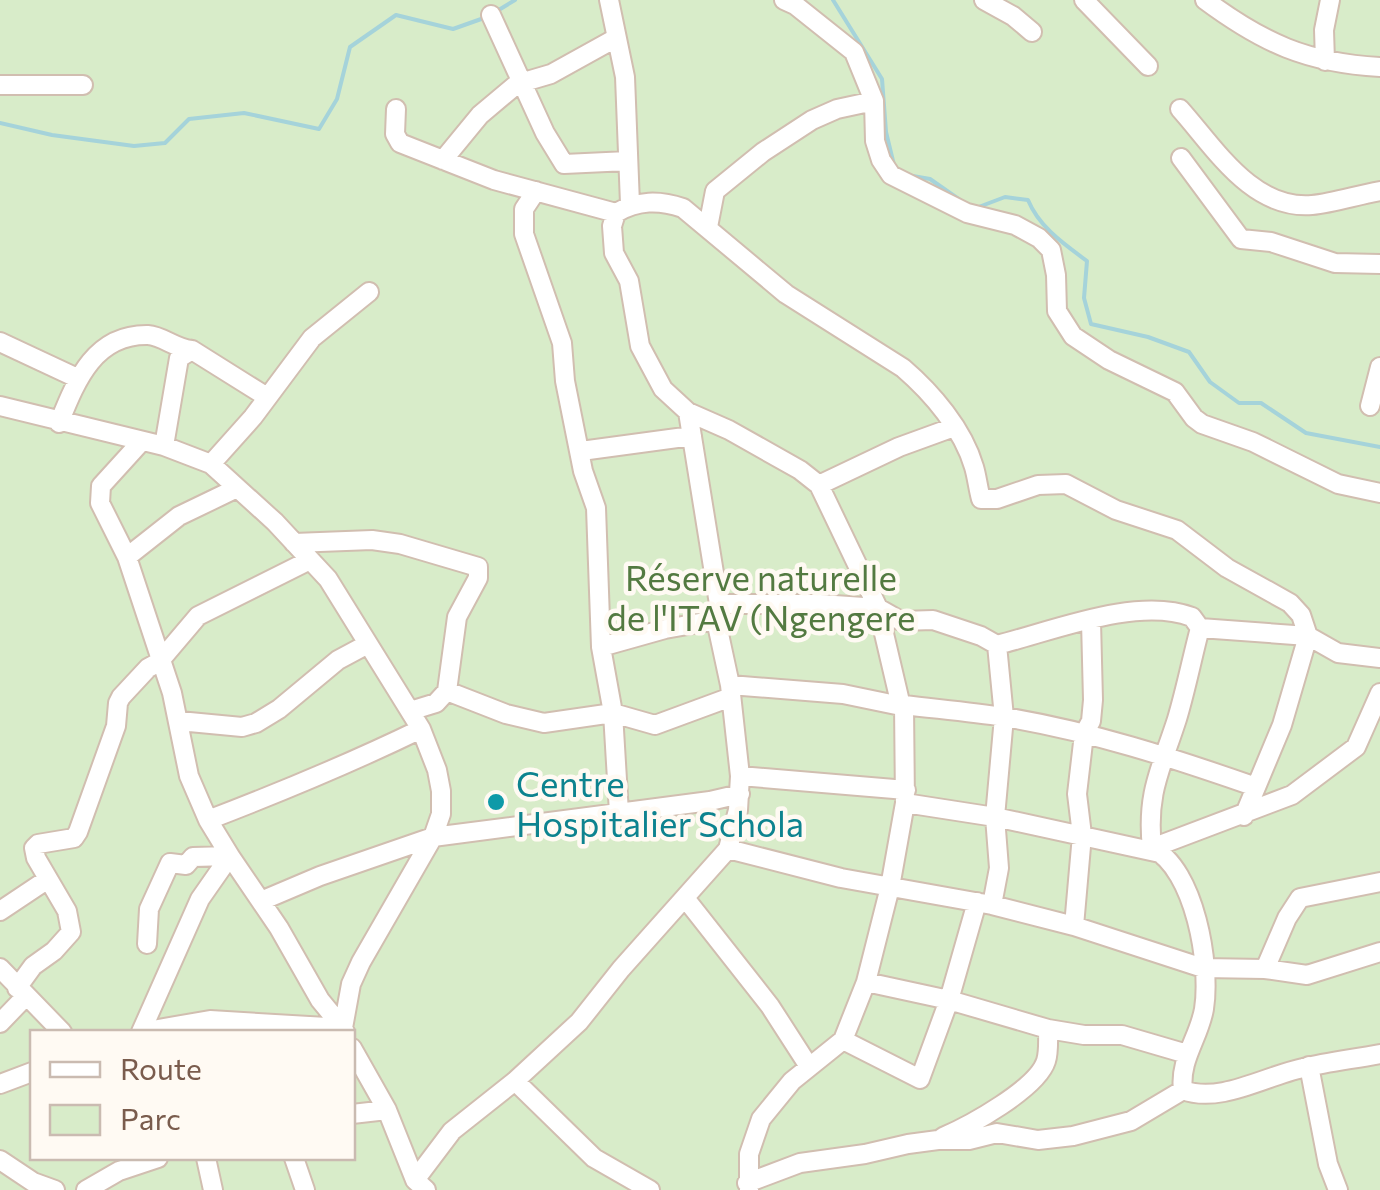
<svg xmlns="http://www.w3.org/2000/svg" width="1380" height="1190" font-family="Commissioner,sans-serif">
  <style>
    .green { fill: #d8ecc9; fill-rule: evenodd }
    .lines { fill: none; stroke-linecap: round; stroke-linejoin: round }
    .stream { stroke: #a5d3da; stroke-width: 4 }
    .minor-casing { stroke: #d1beb0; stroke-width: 22 }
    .minor { stroke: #fff; stroke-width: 18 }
    .culture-dot { fill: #0f9aa8; stroke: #fffaf3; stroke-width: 4 }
    .labels { text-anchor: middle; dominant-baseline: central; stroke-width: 9; stroke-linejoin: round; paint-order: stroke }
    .park-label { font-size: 35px; fill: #537a41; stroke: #fffaf3 }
    .culture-label { font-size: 35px; fill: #0d838f; stroke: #fffaf3; text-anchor: start }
  </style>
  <rect width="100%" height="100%" fill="#fdf6ec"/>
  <path class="green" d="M0,0H1380V1190H0ZM32,1032H352V1158H32Z"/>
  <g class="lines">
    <path class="stream" d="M833,0L882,79L886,132L894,165
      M497,11L515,0
      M0,123L52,135L134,146L165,143L189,119L244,113L319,129L337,99L350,47L396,15L453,29L484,18
      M907,175L930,179L960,200
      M976,208L1005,197L1028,200C1039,227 1064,244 1087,261L1084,298L1091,324L1148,337L1189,352L1210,382L1239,403H1261L1306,433L1380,447"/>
    <g class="minor-casing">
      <path id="minor" d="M609,0L625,77L630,204
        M784,0L795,5L854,52L874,101L875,141L881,160L891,175L967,213L1015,225L1039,238L1051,250L1056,275L1057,311L1073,336L1109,360L1175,392L1194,418L1202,424L1253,442L1338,484L1380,493
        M984,0L1013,16L1032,32
        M1084,0L1148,66
        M1205,0C1263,43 1307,63 1380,67
        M491,15L545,133L564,164L628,161
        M1325,61L1324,30L1330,0
        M0,85H83
        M396,109L395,134L400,143L494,180L616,213
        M1180,109C1215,148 1252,210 1312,205C1334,203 1357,195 1380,191
        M1181,158L1241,239L1271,242L1335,263L1380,264
        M443,160L480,115L517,84L551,74L616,38
        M536,191L524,209V234L562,343L565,381L583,471L596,508L601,647L613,713L619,813
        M708,227L715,191L763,152L812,120L837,109L874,101
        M0,342L77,378
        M0,406L164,446L211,464L275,522L328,579L421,729L437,770L441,791V814L433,837L361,962L351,984L343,1028L345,1032
        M1370,406L1380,367
        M688,412L729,430L800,470L819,485L878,608L901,706L904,705L905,803L890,887L866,982L843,1040L792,1081L761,1119L749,1154V1190
        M59,423C76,381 94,334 148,335C163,336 176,349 192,350
        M141,442L101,486L100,503L127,557L172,693L189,776L208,820L230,856L279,928L320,1000L343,1028
        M164,446L179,358L192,350L267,397
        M581,451L692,436
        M211,464L253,417L312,338L369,292
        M819,485L899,447L954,427
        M294,543L372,540L400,544L478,567V578L457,617L447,691
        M127,557L179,516L235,489
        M719,604H820L878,608L901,621L933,620L981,636L997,645C1053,631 1137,596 1192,617L1200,628L1308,636L1338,653L1380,658
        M601,647L665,629L716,620
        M730,685L843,694L901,706
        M904,705C937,709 971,712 1004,717C1090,731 1173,758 1256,787
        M410,711L436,703L447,691L506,714L544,723L613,713L655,725L731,697
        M179,721L242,727L256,723L279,709L338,660L366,645
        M740,776L906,790
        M905,803L995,817L1160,853
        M208,820C281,792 351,763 421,729
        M1152,848L1292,795L1356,747L1380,693
        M728,849L841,878L992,905L1074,926L1203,968L1265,969L1307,975L1380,952
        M685,898L770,1006L808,1065
        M261,901L320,876L433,837L710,801L740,794
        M992,905L999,868L995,817L1004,717L997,645
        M0,911L48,879
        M1074,926L1082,835L1077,794L1084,734L1091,721L1093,700L1091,621
        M147,944L149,909L170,863L186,865L193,857L230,856
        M0,968L62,1032
        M1265,969L1287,918L1300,898L1380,882
        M866,982L949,1000L1048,1029L1084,1035H1122L1187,1054
        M17,988L33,966L54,951L71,932L67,911L36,858L34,848L38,844L74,838L78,832L116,726L118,703L121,697L148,668L159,662L198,616L310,560
        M0,1023L26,996
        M141,1032L210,1020L343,1028
        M141,1032L200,899L230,856
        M843,1040L920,1079L949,1000L977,902
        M352,1048L387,1110L415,1180L426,1190
        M1309,1066L1328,1164L1338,1190
        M515,1081L594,1158L650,1190
        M0,1084L32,1072
        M1183,1090C1179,1060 1199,1038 1204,1009C1211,965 1195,869 1152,848C1146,793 1161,769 1177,719C1186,689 1192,658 1200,628
        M352,1114L387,1110
        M943,1137C969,1126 1037,1089 1046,1061C1049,1052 1048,1038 1048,1029
        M206,1158L213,1190
        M294,1158L305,1190
        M0,1160L33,1182L55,1190
        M415,1180L452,1131L515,1081L579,1022L621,969L728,849L738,810L740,776L730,685L716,620L719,604L688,412L663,389L640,346L629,281L614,253L612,226L616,213C638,200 659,200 683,208L786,294L903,368C932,393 963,429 974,467C977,477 978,488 981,499H997L1038,485L1066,484L1116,510L1177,530L1227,568L1290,603L1301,615L1308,636L1282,725L1244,816
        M747,1183L800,1163L865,1154L908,1144L938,1140H969L997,1133L1038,1140L1073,1136L1131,1121L1183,1090C1220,1104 1265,1076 1303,1068C1328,1062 1354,1059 1380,1054
        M86,1190L119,1171L158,1158"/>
    </g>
    <use href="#minor" class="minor"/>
  </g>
  <circle class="culture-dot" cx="496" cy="802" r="10"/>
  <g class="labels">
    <g class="park-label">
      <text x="761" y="576">Réserve naturelle<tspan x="761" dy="40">de l'ITAV (Ngengere</tspan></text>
    </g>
    <g class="culture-label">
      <text x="516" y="782">Centre<tspan x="516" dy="40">Hospitalier Schola</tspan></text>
    </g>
  </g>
  <rect x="30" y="1030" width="325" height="130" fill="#fffaf3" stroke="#cabbb1" stroke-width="2.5"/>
  <rect x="50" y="1062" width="50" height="15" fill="#ffffff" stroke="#cabbb1" stroke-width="2.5"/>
  <text x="120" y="1080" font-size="30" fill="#7a5c4d">Route</text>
  <rect x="50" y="1105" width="50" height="30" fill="#d8ecc9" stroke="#cabbb1" stroke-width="2.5"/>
  <text x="120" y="1130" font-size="30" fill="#7a5c4d">Parc</text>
</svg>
